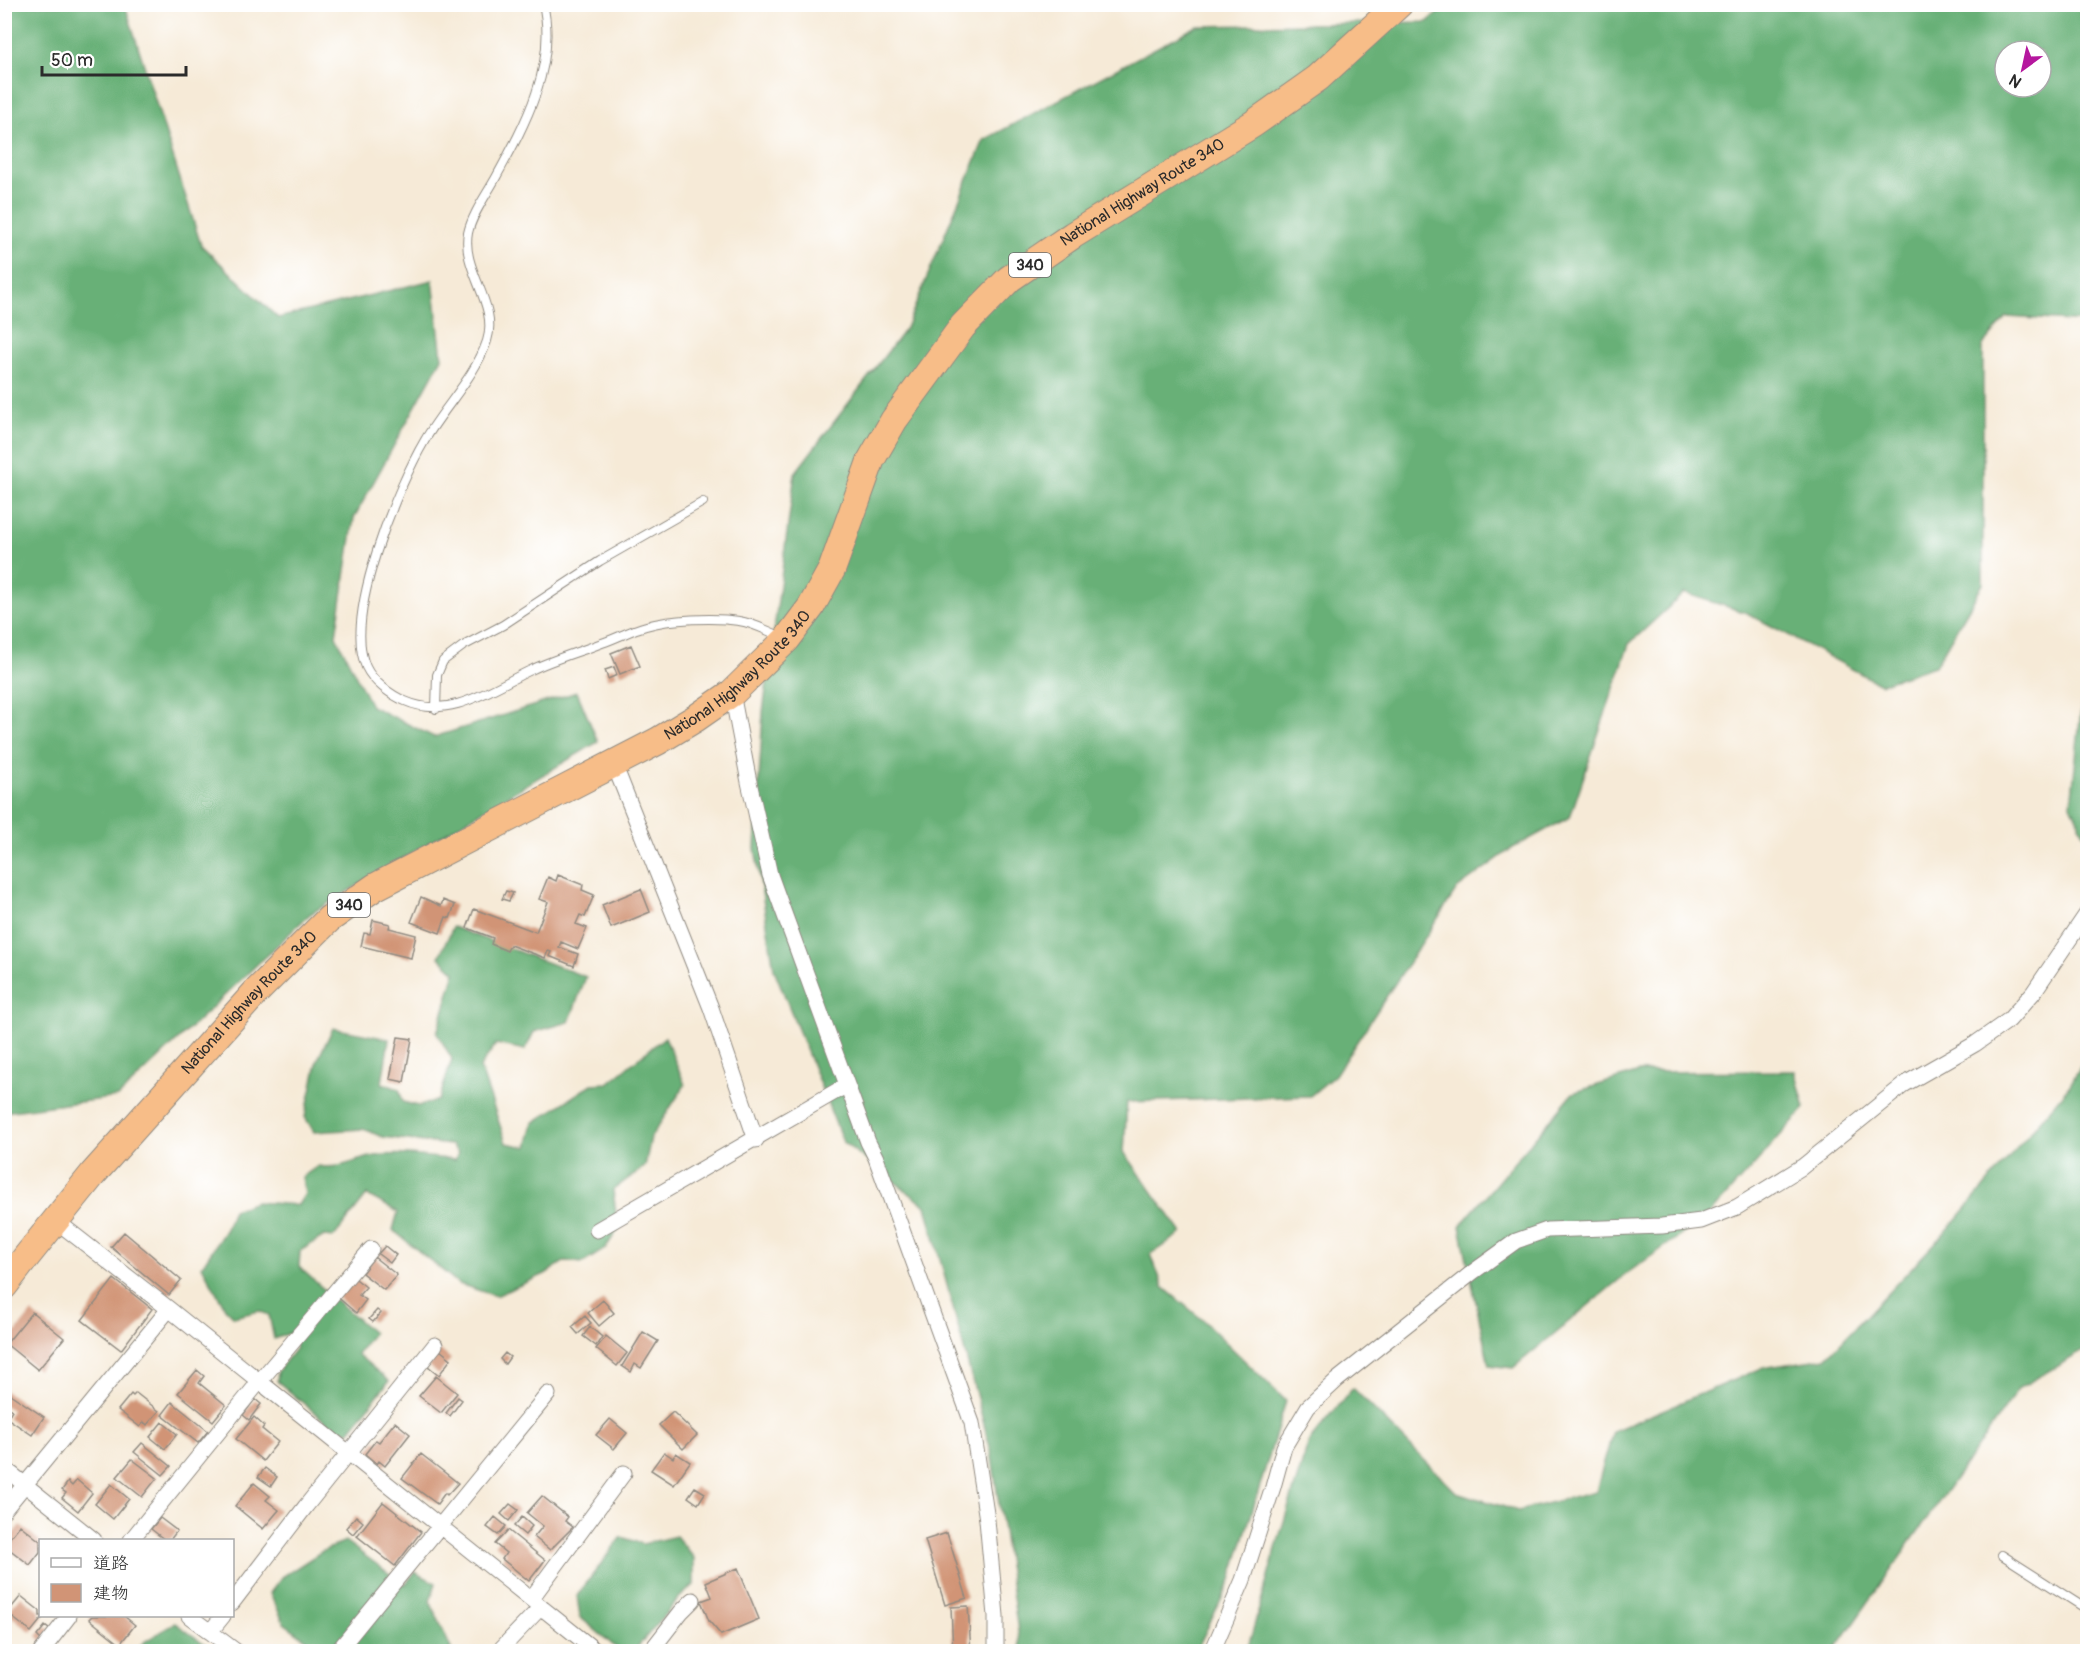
<svg xmlns="http://www.w3.org/2000/svg" width="2092" height="1656" font-family="Pangolin,'Klee One',sans-serif">
  <style>
    .forest { fill: #67b077; stroke: #496e51; stroke-width: 1.5; fill-rule: evenodd }
    .building { fill: #d19476 }
    .lines { fill: none; stroke-linecap: round; stroke-linejoin: round }
    .lane-casing { stroke: #908a81; stroke-width: 10 }
    .street-casing { stroke: #908a81; stroke-width: 17 }
    .highway-casing { stroke: #908a81; stroke-width: 29 }
    .lane { stroke: #fff; stroke-width: 8 }
    .street { stroke: #fff; stroke-width: 15 }
    .highway { stroke: #f7bd88; stroke-width: 27 }
    .labels { text-anchor: middle; dominant-baseline: central; stroke-width: 6; stroke-linejoin: round; paint-order: stroke }
    .shield { fill: #fff; stroke: #6b6b6b; stroke-width: 1.5 }
    .shield-label { font-size: 15px; font-weight: bold; fill: #2b2b2b }
    .street-label { font-size: 16px; fill: #2b2b2b; stroke: #fff }
  </style>
  <rect width="100%" height="100%" fill="#fff"/>
  <filter id="ink" filterUnits="userSpaceOnUse"><feTurbulence type="fractalNoise" baseFrequency=".0167" numOctaves="2"/><feDisplacementMap in="SourceGraphic" scale="12" xChannelSelector="R" yChannelSelector="G"/><feConvolveMatrix kernelMatrix="1 2 1 2 8 2 1 2 1" color-interpolation-filters="sRGB"/></filter>
  <filter id="wash" filterUnits="userSpaceOnUse"><feTurbulence type="fractalNoise" baseFrequency=".008" numOctaves="4" result="noise"/><feDisplacementMap in="SourceGraphic" scale="24" xChannelSelector="R" yChannelSelector="G"/><feGaussianBlur stdDeviation="1.35" result="paint"/><feColorMatrix in="noise" values="0 0 0 0 0 0 0 0 0 0 0 0 0 0 0 0 0 1.4 0 .05"/><feComposite in="paint" operator="in"/></filter>
  <g filter="url(#wash)">
    <rect width="100%" height="100%" fill="#f6ead7"/>
    <path class="forest" d="M1449,4L2087,5V322L2007,317L1983,345V584L1935,666L1880,684L1747,613L1684,593L1629,644L1570,817L1511,849L1457,889L1335,1075L1310,1096L1127,1102L1124,1152L1182,1233L1151,1254L1163,1287L1204,1321L1286,1401L1231,1580L1196,1651H1021L991,1451L926,1206L843,1142L774,969L755,848L763,712L795,473L906,328L984,140L1197,26L1427,22ZM2005,51H2041V87H2005Z
      M4,5H125L201,245L278,318L433,280L442,358L354,518L336,636L371,706L434,737L577,692L598,742L310,914L118,1097L5,1112Z
      M2087,652L2088,840H2087L2071,805Z
      M453,927L586,977L569,1022L534,1032L525,1050L496,1044L480,1067L506,1143L527,1147L533,1123L592,1084L608,1083L665,1037L685,1085L651,1137L645,1166L613,1190L618,1229L605,1249L583,1263L565,1261L545,1274L496,1296L459,1284L393,1230L398,1212L367,1195L334,1237L324,1236L300,1251L299,1267L373,1333L357,1354L389,1381L349,1432L333,1428L277,1381L278,1371L296,1348L290,1333L274,1339L269,1315L259,1311L234,1317L225,1308L202,1266L226,1229L233,1210L256,1202L298,1205L305,1194L302,1177L318,1166C344,1170 353,1159 376,1156C402,1152 429,1157 455,1160L458,1153L451,1145L382,1137L364,1129L314,1132L305,1117L318,1059L333,1028L389,1039L382,1083L399,1089L403,1102L419,1106L439,1100L452,1059L437,1033L455,972L439,957Z
      M2087,1054V1349L2019,1388L1834,1651H1247L1281,1531L1309,1441L1353,1388L1456,1492L1518,1511L1596,1491L1613,1431L1762,1368L1826,1358L1953,1224L2070,1085Z
      M1795,1071L1805,1108L1708,1216L1626,1274L1513,1368L1489,1365L1460,1226L1573,1093L1639,1072Z
      M676,1536L694,1558V1585L679,1598L634,1651H620L580,1617L577,1596L621,1537L643,1544Z
      M345,1541L405,1585L415,1572L436,1583L430,1601L452,1651H322L284,1623L270,1593L282,1577L321,1552Z
      M175,1623L215,1651H135L144,1642Z"/>
    <g id="blocks">
      <path class="building" d="M631,645L640,666L620,674L611,653Z
        M614,667L617,675L608,679L605,670Z
        M558,875L583,885L582,890L594,895L585,917L580,915L576,924L587,928L578,949L561,942L559,947L578,954L574,966L549,956L551,952L548,951L545,958L510,945L507,951L491,944L493,938L467,928L474,909L536,932L548,902L539,899L548,877L556,881Z
        M641,889L650,912L611,928L602,905Z
        M506,891L513,893L509,901L502,899Z
        M421,897L441,906L443,900L455,905L450,918L446,917L440,933L411,922Z
        M373,920L390,924L389,928L416,935L411,958L361,946L364,933L370,934Z
        M398,1037L412,1039L404,1082L390,1079Z
        M124,1232L181,1280L169,1295L111,1247Z
        M385,1246L396,1255L390,1263L378,1254Z
        M374,1257L397,1275L384,1290L362,1273Z
        M352,1276L366,1287L359,1295L366,1300L356,1313L336,1296Z
        M114,1279L152,1309L121,1350L82,1320Z
        M603,1300L614,1313L599,1326L588,1313Z
        M377,1310L381,1313L373,1322L369,1319Z
        M32,1312L64,1338L38,1370L6,1344Z
        M585,1316L591,1323L578,1334L572,1327Z
        M590,1327L602,1337L596,1346L583,1336Z
        M643,1332L658,1341L641,1368L635,1364L631,1372L622,1366Z
        M606,1336L627,1353L617,1366L596,1349Z
        M440,1350L451,1359L439,1375L428,1366Z
        M505,1353L510,1357L505,1364L500,1359Z
        M197,1370L204,1376L199,1383L226,1405L213,1421L178,1393Z
        M436,1376L457,1393L441,1413L419,1396Z
        M4,1390L44,1417L32,1435L7,1418L12,1410L4,1405Z
        M136,1393L159,1411L147,1425L144,1422L140,1427L118,1410L131,1394L133,1396Z
        M458,1397L462,1400L450,1416L446,1413Z
        M255,1399L261,1404L249,1420L243,1415Z
        M172,1402L208,1431L198,1443L162,1415Z
        M673,1412L697,1435L683,1449L659,1425Z
        M254,1417L264,1426L262,1429L278,1442L263,1461L236,1439Z
        M610,1419L627,1433L614,1449L596,1435Z
        M162,1422L177,1434L165,1449L150,1437Z
        M395,1422L410,1434L385,1466L379,1461L377,1464L365,1454L376,1440L379,1442Z
        M142,1443L171,1466L163,1475L134,1452Z
        M664,1452L673,1458L676,1453L690,1462L674,1485L651,1470Z
        M421,1454L458,1483L447,1495L445,1493L437,1504L402,1478Z
        M132,1459L157,1478L142,1497L117,1477Z
        M265,1468L277,1477L271,1486L258,1477Z
        M77,1480L92,1493L78,1511L62,1498L66,1493L62,1490L68,1482L72,1486Z
        M254,1483L270,1496L266,1500L279,1510L263,1529L235,1506Z
        M111,1484L129,1499L113,1519L95,1504Z
        M695,1487L705,1493L698,1504L688,1497Z
        M542,1496L568,1517L565,1521L573,1527L550,1550L534,1537L543,1526L527,1513Z
        M383,1502L421,1532L395,1566L357,1536Z
        M510,1504L518,1510L509,1521L501,1514Z
        M356,1516L363,1522L353,1534L346,1528Z
        M495,1517L506,1526L498,1535L487,1527Z
        M522,1517L532,1526L525,1535L514,1526Z
        M160,1518L177,1531L170,1540H165L151,1529Z
        M20,1525L40,1541V1552L30,1565L4,1545Z
        M508,1530L545,1560L529,1581L502,1559L506,1553L495,1544Z
        M947,1533L967,1598L945,1605L925,1540Z
        M738,1568L759,1619L721,1635L709,1621L701,1601L712,1597L706,1582Z
        M21,1596L40,1611V1616H44L31,1632L7,1613Z
        M968,1606L971,1652H953L951,1607Z
        M92,1616H124L135,1625L120,1644L89,1619Z
        M45,1626L50,1630L42,1641L37,1636Z"/>
    </g>
  </g>
  <g filter="url(#ink)">
    <use href="#blocks" fill-opacity="0" stroke="#908a81" stroke-width="1.5"/>
    <g class="lines">
      <g class="lane-casing">
        <path id="lane" d="M543,4C558,67 523,128 494,181C485,197 472,215 468,233C461,270 499,304 487,341C475,377 444,407 425,440C398,486 343,616 366,667C373,682 391,695 405,701C450,721 492,688 531,670C554,659 579,652 602,643C617,638 631,630 646,626C669,619 715,617 739,621C754,623 769,632 783,637
          M436,709L437,675L443,661L463,646L503,625L600,561L703,502
          M2002,1555L2088,1610"/>
      </g>
      <g class="street-casing">
        <path id="street" d="M732,693L749,782L770,875L868,1142L876,1158L972,1423L987,1520L996,1616V1652
          M614,764L711,1008L756,1140
          M55,1220L169,1309L597,1652
          M597,1230L847,1085
          M4,1468L94,1540
          M4,1510L169,1309
          M131,1540L259,1382L371,1249
          M531,1599L624,1473
          M232,1603L306,1506L435,1345
          M189,1616L237,1652
          M210,1632L223,1616
          M41,1652L69,1616
          M337,1652L548,1394
          M498,1652L541,1607
          M650,1652L681,1612L693,1600
          M1212,1652L1243,1580L1273,1487L1284,1447L1308,1407L1337,1380L1473,1272L1516,1241L1547,1230L1662,1226L1701,1221L1737,1207L1802,1167L1905,1084L1975,1044L2009,1020L2033,993L2088,912"/>
      </g>
      <g class="highway-casing">
        <g id="highway">
          <path id="s1" d="M4,1286L27,1256L93,1174L256,992L329,919L375,887L658,741L696,718L732,693L787,639L811,607L832,569L871,460L894,420L963,326L1009,279L1073,235L1253,124L1318,78L1399,4"/>
        </g>
      </g>
      <use href="#lane" class="lane"/>
      <use href="#street" class="street"/>
      <use href="#highway" class="highway"/>
    </g>
  </g>
  <g class="labels">
    <g class="shield">
      <rect x="1009" y="253" width="42" height="24" rx="4.5"/>
      <rect x="328" y="893" width="42" height="24" rx="4.5"/>
    </g>
    <g class="shield-label">
      <text x="1030" y="265">340</text>
      <text x="349" y="905">340</text>
    </g>
    <g class="street-label">
      <text stroke="none"><textPath href="#s1" startOffset="1617">National Highway Route 340</textPath></text>
      <text stroke="none"><textPath href="#s1" startOffset="969">National Highway Route 340</textPath></text>
      <text stroke="none"><textPath href="#s1" startOffset="375">National Highway Route 340</textPath></text>
    </g>
  </g>
  <rect width="2092" height="1656" fill="none" stroke="#fff" stroke-width="24"/>
  <rect x="39" y="1539" width="195" height="78" fill="#ffffff" stroke="#aaaaaa" stroke-width="1.5"/>
  <rect x="51" y="1558" width="30" height="9" fill="#ffffff" stroke="#aaaaaa" stroke-width="1.5"/>
  <text x="93" y="1569" font-size="18" fill="#2b2b2b">道路</text>
  <rect x="51" y="1584" width="30" height="18" fill="#d19476" stroke="#aaaaaa" stroke-width="1.5"/>
  <text x="93" y="1599" font-size="18" fill="#2b2b2b">建物</text>
  <g transform="translate(2023 69) rotate(213)"><circle r="28" fill="#ffffff" stroke="#aaaaaa" stroke-width="1.5"/>
  <path d="M0-4.5L10 22L0 15L-10 22Z" fill="#b5179e"/>
  <text y="-9" font-size="16" font-weight="bold" text-anchor="middle" fill="#2b2b2b">N</text>
  </g>
  <path d="M42 66v9h144v-9" fill="none" stroke="#2b2b2b" stroke-width="3"/>
  <text x="51" y="66" font-size="18" fill="#2b2b2b" stroke="#ffffff" stroke-width="4.5" paint-order="stroke">50 m</text>
</svg>
